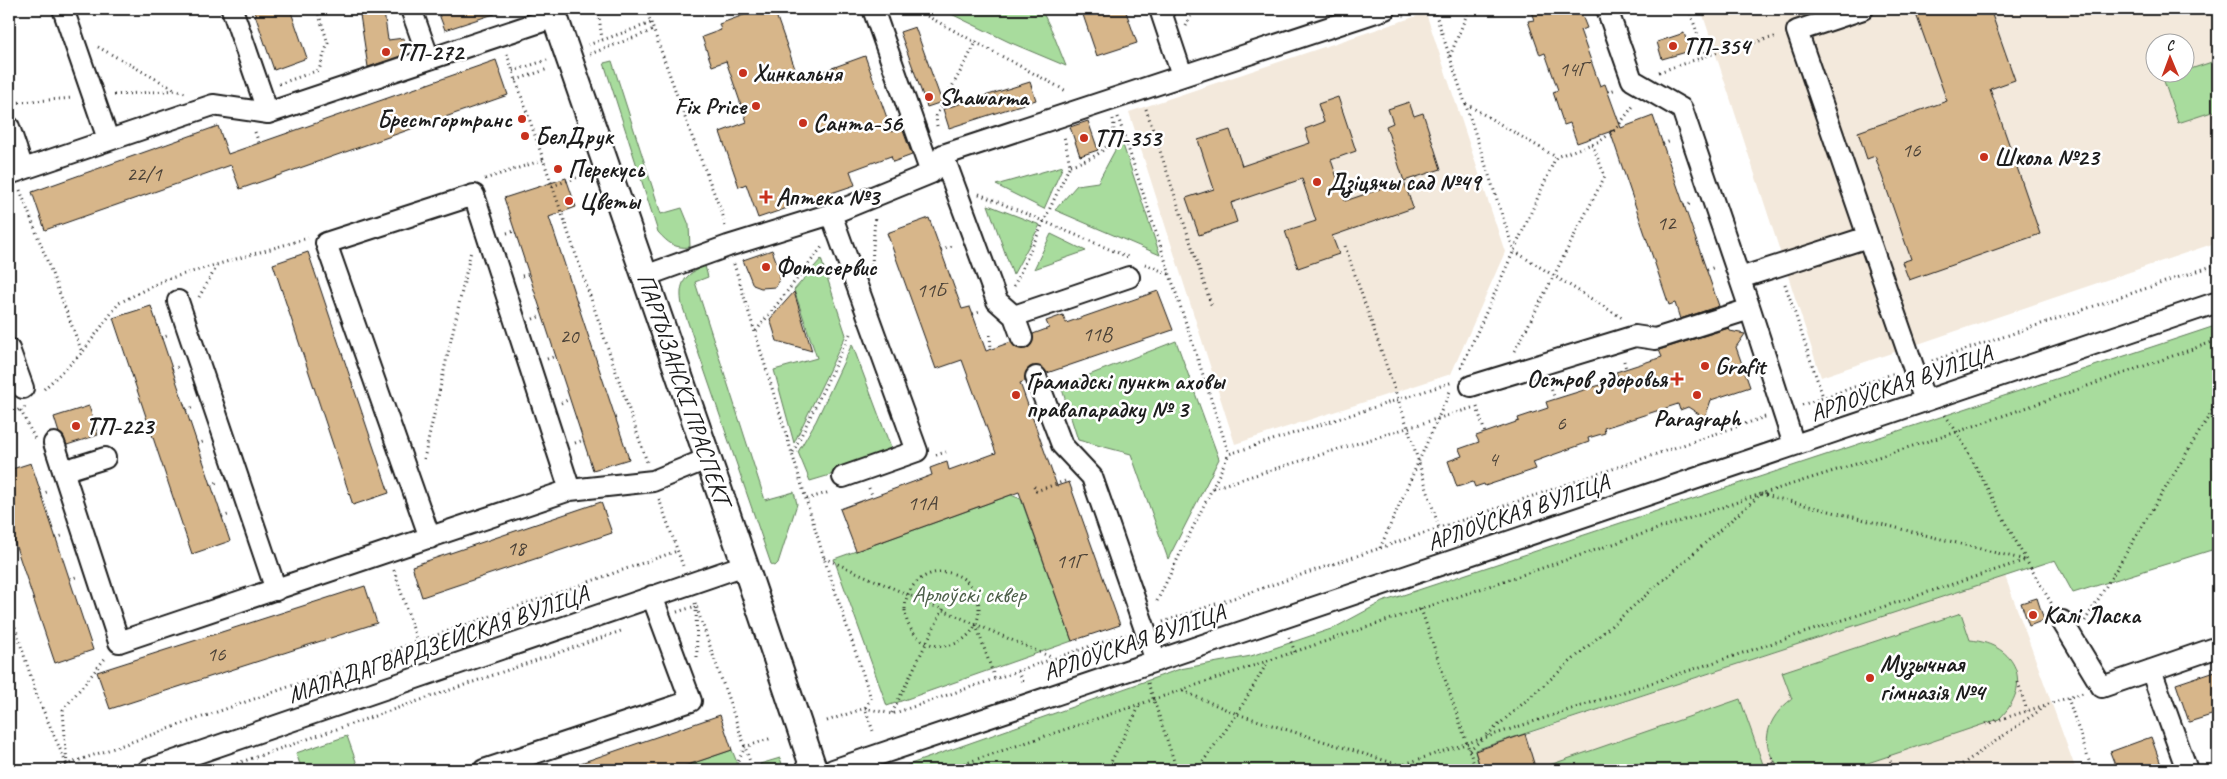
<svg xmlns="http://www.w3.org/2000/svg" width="2227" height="779" font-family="Caveat,sans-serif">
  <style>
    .built { fill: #f3e9dc; fill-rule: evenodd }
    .green { fill: #a8dc9d; stroke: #627c5c }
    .building { fill: #d7b68a; stroke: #1c1c1c }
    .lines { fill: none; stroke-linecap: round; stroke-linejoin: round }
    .minor-casing { stroke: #1c1c1c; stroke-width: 24 }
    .major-casing { stroke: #1c1c1c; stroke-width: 29 }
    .path { stroke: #1c1c1c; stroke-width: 3; stroke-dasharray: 1 4; stroke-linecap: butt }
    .minor { stroke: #fff; stroke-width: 20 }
    .major { stroke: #fff; stroke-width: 25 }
    .poi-dot { fill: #c8321e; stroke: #fff; stroke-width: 2 }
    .labels { text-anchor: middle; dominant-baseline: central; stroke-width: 5; stroke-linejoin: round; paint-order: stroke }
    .number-label { font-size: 21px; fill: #4b4238 }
    .poi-label { font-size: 24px; font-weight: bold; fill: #1c1c1c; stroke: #fff; text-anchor: start }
    .street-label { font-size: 24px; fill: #1c1c1c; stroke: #fff }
    .park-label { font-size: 24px; fill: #4d5f49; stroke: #fff }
  </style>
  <rect width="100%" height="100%" fill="#fff"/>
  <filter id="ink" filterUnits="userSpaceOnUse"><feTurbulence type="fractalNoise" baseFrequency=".02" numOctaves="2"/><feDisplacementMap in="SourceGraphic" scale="10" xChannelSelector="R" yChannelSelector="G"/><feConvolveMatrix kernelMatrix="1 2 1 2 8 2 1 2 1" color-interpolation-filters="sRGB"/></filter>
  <g filter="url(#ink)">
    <path class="built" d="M1701,9H2218V242L1821,377ZM2154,42H2184V72H2154Z
      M1426,13L1505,252L1451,374L1235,444L1129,112Z
      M2005,576L2076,770H1481L1475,751Z"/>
    <path class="green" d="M941,9H1041L1052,31L1066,66L1009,42Z
      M2218,60V110L2178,123L2163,78Z
      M612,61L661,214L682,208L689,225L690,247C675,249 668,243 658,232L604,63Z
      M1121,139L1160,255L1055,210L1077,185L1098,182Z
      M1063,166L1044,209L996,185Z
      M988,205L1040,225L1013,275Z
      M1051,234L1086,251L1034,269Z
      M821,259L846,335L794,443L774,370L817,358L794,290Z
      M705,266L708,277L695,282L765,500L794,492L797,504L778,563L775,566L771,564L682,305C678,283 685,274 705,266Z
      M2218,325V548L2073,593L2055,560L1475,750L1480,770H903L902,767L1180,669L1251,656L1334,628L1382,602Z
      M1176,341L1219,459L1168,559L1131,454L1078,440L1061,386Z
      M852,344L894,456L810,481L798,452L816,421Z
      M1011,495L1021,499L1072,641L887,706L834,559Z
      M1961,613L1970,640C2017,644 2034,685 1999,719L1847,770H1783C1756,748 1767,717 1792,699L1782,672Z
      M1740,699L1765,770H1545L1544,767Z
      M347,736L359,770H302L296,753Z
      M732,750L740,770H673Z
      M780,758L784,770H762L760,764Z"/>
    <path class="building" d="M253,9H290L307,58L274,70Z
      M437,9H500V12L445,30Z
      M750,9H774L799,80L865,56L892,132L902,128L912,155L893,162L891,156L850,171L855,185L758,218L746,184L739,187L720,132L747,122L726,61L712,66L702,37L721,30L719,24L752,12Z
      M1081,9H1125L1137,43L1097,56Z
      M1530,9H1573L1575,15L1581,13L1587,28L1580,30L1600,86L1605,84L1621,128L1653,116L1719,306L1680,319L1675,303L1669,305L1610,131L1615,130L1577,143L1570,123L1564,125L1553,92L1558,90L1545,53L1540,55L1528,21L1534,20Z
      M1930,9H1990L2015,80L1990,89L2040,234L1909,280L1902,262L1911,259L1875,156L1867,159L1858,132L1947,101L1916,14Z
      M384,12L388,40L404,38L406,54L368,67L360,15Z
      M915,27L942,102L927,107L900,32Z
      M1684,33L1690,51L1662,59L1657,42Z
      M496,60L508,95L240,189L231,165L45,230L32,192L218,126L228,154Z
      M1030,82L1036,100L949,128L943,109Z
      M1338,97L1356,151L1331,160L1345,201L1404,181L1413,208L1332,236L1339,254L1298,268L1285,231L1316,221L1302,179L1231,203L1237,222L1199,235L1186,198L1214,189L1198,140L1230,130L1242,166L1310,143L1305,129L1324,122L1318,104Z
      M1409,102L1414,116L1423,113L1441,169L1404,181L1386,126L1393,123L1388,109Z
      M1088,121L1098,150L1080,156L1070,127Z
      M566,178L576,207L549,217L629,459L593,470L504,198Z
      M929,218L962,309L970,307L986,351L1011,342L1015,347L1026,349L1031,345L1033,334L1049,328L1046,321L1063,315L1066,323L1158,291L1173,330L1047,373L1043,368L1032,366L1027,370L1025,381L1020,383L1057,486L1069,482L1120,625L1072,641L1019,492L856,551L840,509L932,475L930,468L938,465L947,462L949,470L996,453L962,360L936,369L887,233Z
      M772,250L781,274L776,287L761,288L753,285L743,260Z
      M308,252L389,493L353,505L273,264Z
      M794,292L812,351L777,341L770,319Z
      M151,306L230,541L192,554L113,318Z
      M1729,328L1730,331L1745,334L1736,347L1750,387L1711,400L1705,418L1688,407L1680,410L1678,404L1604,428L1605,433L1588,438L1589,442L1533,462L1536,469L1485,486L1484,484L1475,487L1473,482L1457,487L1448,461L1462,456L1459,449L1479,442L1476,436L1519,421L1518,418L1548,408L1546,402L1619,379L1616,372L1662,357L1659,350Z
      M89,406L98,435L67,445L62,435L59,433L54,417Z
      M31,463L93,650L55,663L9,526V470Z
      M601,502L612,533L422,597L412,566Z
      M365,586L377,623L110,709L97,672Z
      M2037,598L2044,620L2029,626L2021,603Z
      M2218,670V713L2189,722L2176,684Z
      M720,715L732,750L673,770H566V768Z
      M1525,734L1536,770H1481L1475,751Z
      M2151,737L2163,770H2117L2110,752Z"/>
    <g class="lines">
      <g class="minor-casing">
        <path id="minor" d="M63,9L108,139
          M232,9L268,113
          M411,9L429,59
          M873,9L931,173
          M1160,9L1182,75
          M1607,9L1632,80L1682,109L1750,309L1794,445
          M1863,9L1797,31L1925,401
          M9,127L23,169
          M943,155L997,301L1014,316L1022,338
          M9,174L213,105L268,113L555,17
          M831,214L917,451L843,477
          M645,276L728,246L831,214L931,173L943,155L1385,9
          M1740,278L1868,237
          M178,301L276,590
          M1014,316L1129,277
          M9,349L23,388
          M1036,377L1062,445L1092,477L1156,661
          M1471,386L1635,336L1655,339L1750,309
          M54,443L119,642L570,490L653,481L707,459
          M63,471L105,458
          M430,538L326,243L474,195L570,490
          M2062,621L2102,687L2218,647
          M2151,670L2187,770
          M148,770L745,565
          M484,770L691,701L652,596
          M833,770L2218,302"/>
      </g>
      <g class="major-casing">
        <path id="major" d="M552,9L745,565L814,770"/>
      </g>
      <path class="path" d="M492,9L494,18
        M598,9L602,39
        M646,9L691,134L723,216L725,227
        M914,9L1068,92
        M1434,9L1514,251L1624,319
        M1689,9L1705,56
        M1403,15L1422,9
        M1186,26L1194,9
        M588,45L651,23
        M98,47L176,90
        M507,54L647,462
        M590,54L654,30
        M1450,56L1469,9
        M513,71L547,60
        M1659,72L1715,53L1778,36
        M516,80L548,69
        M279,84L319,70L328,43L317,9
        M1608,92L1616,89
        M114,95L177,90L185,93
        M9,103L73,98
        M1466,104L1556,157
        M1146,109L1212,307
        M1118,117L1229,454
        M937,126L936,116L977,41
        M255,132L259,143
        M1663,144L1671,141
        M1070,165C1094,159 1119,147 1113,119
        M485,179L543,160
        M552,186L587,174
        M20,190L82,352
        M979,194L1128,257
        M1684,206L1693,203
        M507,233L515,231
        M1345,246L1408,428L1439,528
        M941,250L955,245
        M734,264L824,558L871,698L865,708L874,734
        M1145,264L1169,274
        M872,265L875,216
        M1707,270L1715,267
        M522,276L529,274
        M1785,284L1823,397
        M1014,286L1070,165L1064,136
        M199,297L217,266
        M973,314L980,312
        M533,319L542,316
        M756,331L822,247
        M990,335L991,349
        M161,338L170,335
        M1515,351L1605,176L1592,144
        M547,359L556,356
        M1624,361L1626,369
        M1932,361L2218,264
        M1461,368L1556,157L1600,141L1615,130L1634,105
        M172,369L181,366
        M1550,385L1555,399
        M44,389L82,353L119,303L164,280L308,238
        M561,403L570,399
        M1802,405L1895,373
        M25,407L21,411L35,439
        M1477,407L1485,433
        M186,409L195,407
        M9,415L20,409
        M1945,415L1957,432L2026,560L2053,606
        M575,443L584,440
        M197,444L206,441
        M793,452L851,332
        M936,455L946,452
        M424,459L471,251
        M211,485L220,481
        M1034,486L1036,491L1068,480
        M869,488L873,497
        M1213,488L1475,407
        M41,494L50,491
        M659,499L683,566
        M807,499L830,492
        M222,517L231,514
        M56,538L65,535
        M1380,548L1451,389
        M824,558L1053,658
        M394,570L417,641
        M905 609a37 37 0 1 1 74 0a37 37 0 1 1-74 0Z
        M70,579L79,576
        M1157,601L1229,454L1453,382
        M695,603L753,770
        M9,608L37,696L69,770
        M1421,609L1476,770
        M677,612L696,606L697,657
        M2085,621L2218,401
        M1163,622L1765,417
        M976,625L995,679
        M1289,637L1295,652
        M1018,671L1023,684
        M2018,682L2027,711
        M1148,683L1177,770
        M1183,691L1237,714L1415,770
        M2068,698L2092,770
        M892,713L943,609
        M827,721L865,708L892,714L1126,634
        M1986,724L2083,693
        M1487,735L1761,494L2025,560
        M1469,750L1483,739
        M1889,756L1893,770
        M1772,757L1777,770
        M67,765L63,710L107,656
        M51,770L677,551
        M218,770L624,630
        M734,770L745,747L772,738
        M945,770L1761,494L1957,432L2218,340
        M1107,770L1141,703
        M1197,770L1237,714L1267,663
        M1386,770L2026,560
        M1954,770L2046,706"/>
      <use href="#minor" class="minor"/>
      <use href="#major" class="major"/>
    </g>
  </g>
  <g class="poi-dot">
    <circle cx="1673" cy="46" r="5"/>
    <circle cx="386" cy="52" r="5"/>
    <circle cx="743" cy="73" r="5"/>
    <circle cx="929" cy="97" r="5"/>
    <circle cx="756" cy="106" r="5"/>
    <circle cx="522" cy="119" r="5"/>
    <circle cx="803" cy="123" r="5"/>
    <circle cx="525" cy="136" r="5"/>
    <circle cx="1084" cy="138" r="5"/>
    <circle cx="1984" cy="157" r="5"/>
    <circle cx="558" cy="169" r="5"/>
    <circle cx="1317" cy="182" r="5"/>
    <path d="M763.5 189.5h5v5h5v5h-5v5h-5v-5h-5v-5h5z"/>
    <circle cx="569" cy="201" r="5"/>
    <circle cx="766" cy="267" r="5"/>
    <circle cx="1705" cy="366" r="5"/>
    <path d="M1674.5 371.5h5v5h5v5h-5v5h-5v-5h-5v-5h5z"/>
    <circle cx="1016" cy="395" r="5"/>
    <circle cx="1697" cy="395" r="5"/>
    <circle cx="76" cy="426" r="5"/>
    <circle cx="2033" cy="615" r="5"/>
    <circle cx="1870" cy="678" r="5"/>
  </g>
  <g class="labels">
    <g class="number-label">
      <text x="1573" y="69">14Г</text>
      <text x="1911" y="150">16</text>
      <text x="144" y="174">22/1</text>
      <text x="1666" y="223">12</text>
      <text x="931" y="290">11Б</text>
      <text x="1097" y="334">11В</text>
      <text x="569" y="336">20</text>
      <text x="1561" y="423">6</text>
      <text x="1493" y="459">4</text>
      <text x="922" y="503">11А</text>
      <text x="516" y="548">18</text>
      <text x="1070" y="561">11Г</text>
      <text x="216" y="654">16</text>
    </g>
    <g class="poi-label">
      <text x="1683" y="46">ТП-354</text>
      <text x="396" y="52">ТП-272</text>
      <text x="753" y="73">Хинкальня</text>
      <text x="939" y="97">Shawarma</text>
      <text x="746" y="106" text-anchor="end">Fix Price</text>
      <text x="512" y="119" text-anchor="end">Брестгортранс</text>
      <text x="813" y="123">Санта-56</text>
      <text x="535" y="136">БелДрук</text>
      <text x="1094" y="138">ТП-353</text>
      <text x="1994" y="157">Школа №23</text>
      <text x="568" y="169">Перекусь</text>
      <text x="1327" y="182">Дзіцячы сад №49</text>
      <text x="776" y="197">Аптека №3</text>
      <text x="579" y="201">Цветы</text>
      <text x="776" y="267">Фотосервис</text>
      <text x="1715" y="366">Grafit</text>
      <text x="1667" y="379" text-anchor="end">Остров здоровья</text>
      <text x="1026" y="381">Грамадскі пункт аховы<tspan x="1026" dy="28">правапарадку № 3</tspan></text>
      <text x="1697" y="418" text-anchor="middle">Paragraph</text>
      <text x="86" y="426">ТП-223</text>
      <text x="2043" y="615">Калі Ласка</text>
      <text x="1880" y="664">Музычная<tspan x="1880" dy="28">гімназія №4</tspan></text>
    </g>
    <g class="street-label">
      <text transform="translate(1901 383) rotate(-19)">АРЛОЎСКАЯ ВУЛІЦА</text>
      <text transform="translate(684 389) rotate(71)">ПАРТЫЗАНСКІ ПРАСПЕКТ</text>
      <text transform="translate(1518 512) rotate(-19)">АРЛОЎСКАЯ ВУЛІЦА</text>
      <text transform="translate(1134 642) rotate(-19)">АРЛОЎСКАЯ ВУЛІЦА</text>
      <text transform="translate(438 644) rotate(-19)">МАЛАДАГВАРДЗЕЙСКАЯ ВУЛІЦА</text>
    </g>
    <g class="park-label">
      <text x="969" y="594">Арлоўскі сквер</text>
    </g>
  </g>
  <rect width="2227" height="779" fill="none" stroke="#fff" stroke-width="30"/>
  <rect x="15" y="15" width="2197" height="749" fill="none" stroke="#1c1c1c" stroke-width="2" filter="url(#ink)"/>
  <g transform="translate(2170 58) rotate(359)"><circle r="24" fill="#ffffff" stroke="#a4a4a4"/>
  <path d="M0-4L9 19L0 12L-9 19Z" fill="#c8321e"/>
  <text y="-8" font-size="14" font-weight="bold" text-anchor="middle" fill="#1c1c1c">С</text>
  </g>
</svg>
